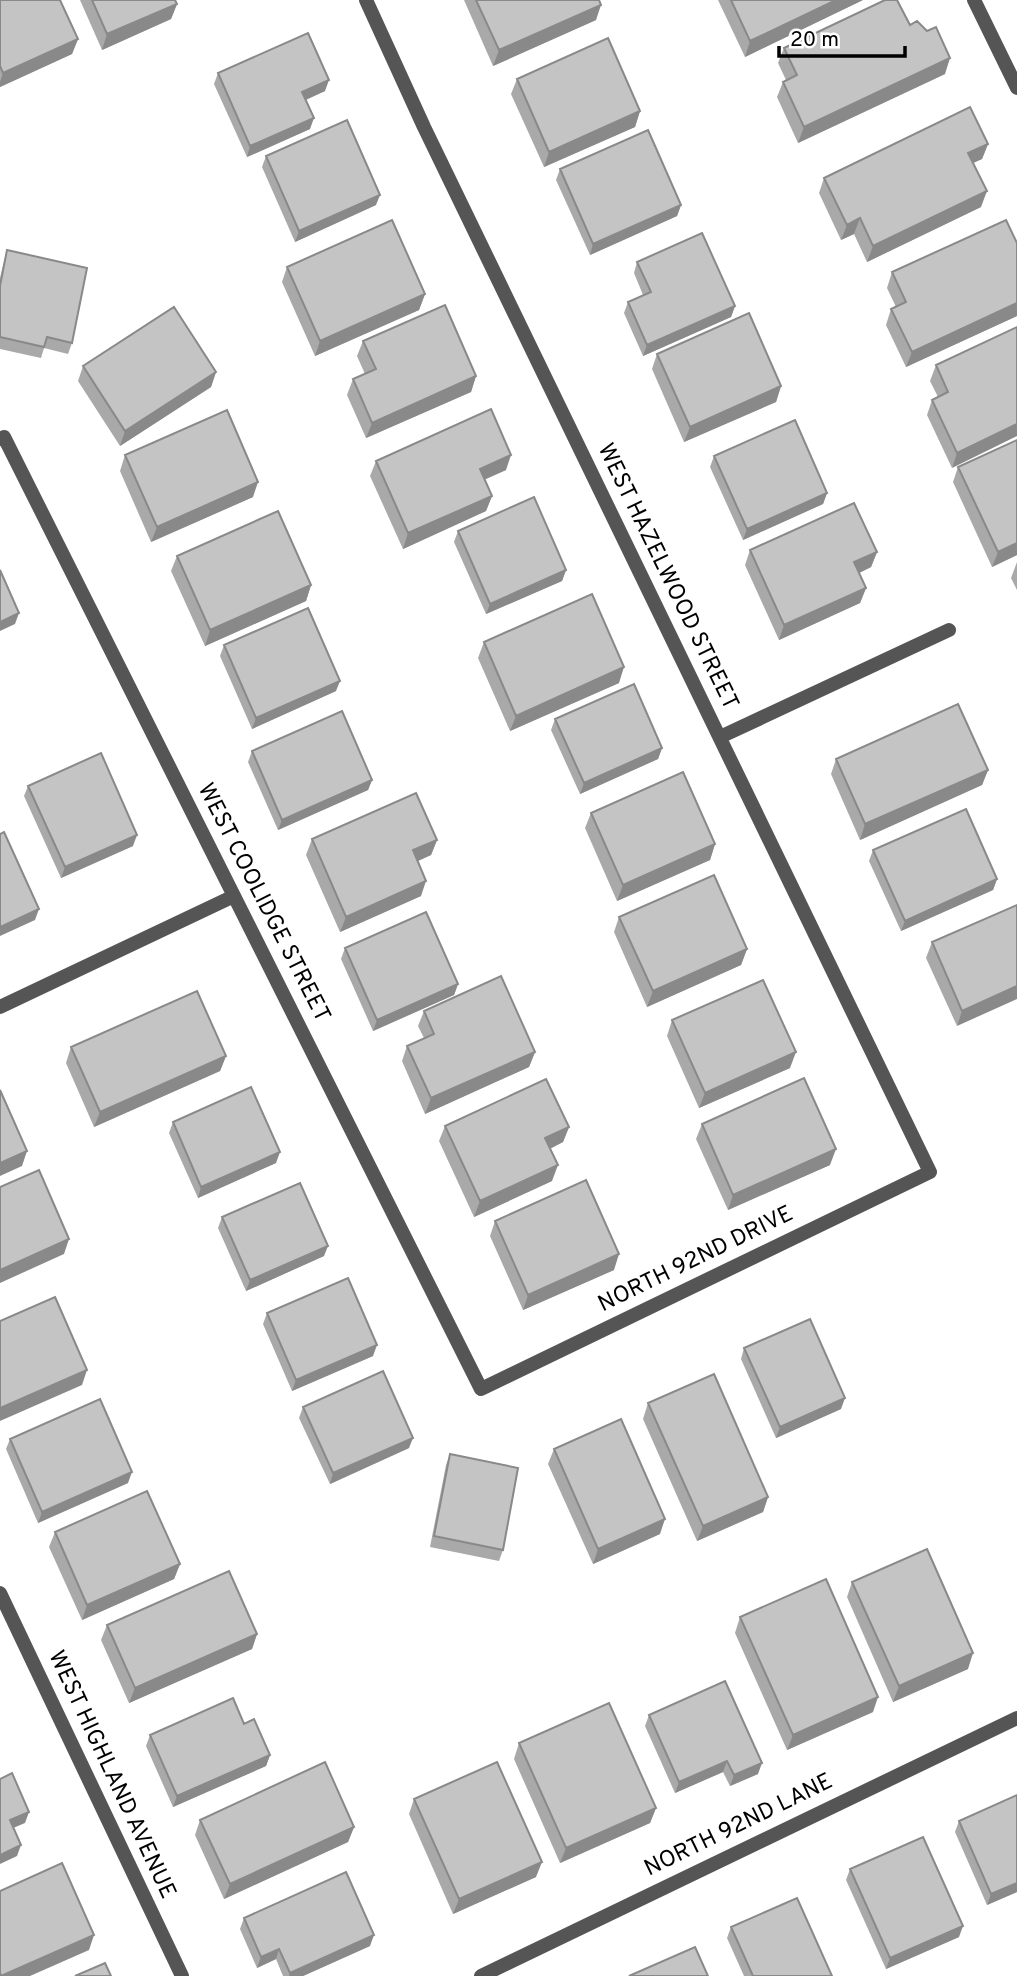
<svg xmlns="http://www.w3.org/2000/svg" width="1017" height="1976" font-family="Overpass,sans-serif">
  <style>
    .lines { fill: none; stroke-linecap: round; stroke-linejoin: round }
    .street { stroke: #555; stroke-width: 14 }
    .wall { fill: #a9a9a9 }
    .shaded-wall { fill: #898989 }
    .building { fill: #c4c4c4; stroke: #898989; stroke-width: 2 }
    .labels { text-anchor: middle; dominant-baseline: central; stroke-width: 7; stroke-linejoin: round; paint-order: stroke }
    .street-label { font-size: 23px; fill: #000; stroke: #fff }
  </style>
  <rect width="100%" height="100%" fill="#fff"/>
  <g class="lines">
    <path class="street" d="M974,0L1017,88
      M0,439L4,437L481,1389L930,1172L424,127L366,0
      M720,737L949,630
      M0,1007L234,896
      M0,1593L182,1976
      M481,1976L1017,1718"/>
  </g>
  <path class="wall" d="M0,0L78,39L72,54L0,87Z
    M80,0H175L177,4L171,19L102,50Z
    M464,0H599L596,20L493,66Z
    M718,0H863L745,57Z
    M910,25L945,74L798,143L777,97L783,82L786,80L778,63L784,48Z
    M218,73L325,91L306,100L310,129L247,157L214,84Z
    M517,79L640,111L635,127L544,167L511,94Z
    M988,144L982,159L973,163L981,207L867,262L854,234L841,240L819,193L824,178Z
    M266,156L376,205L295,242L262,167Z
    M560,169L681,205L677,216L590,255L556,180Z
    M1017,243V316L906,367L886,325L891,309L896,307L887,288L892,272Z
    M7,250L72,343L68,354L44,348L41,358L0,349V278L4,261Z
    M637,262L735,306L731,317L643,356L624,313L628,302L643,295L634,273Z
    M287,267L425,294L419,310L315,356L282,282Z
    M1017,327L952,468L927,415L932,400L938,397L930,381L936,365Z
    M363,341L476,376L471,392L366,438L347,395L353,379L365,374L357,356Z
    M657,354L781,386L776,402L684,442L652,369Z
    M83,366L216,372L211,387L120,446L78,381Z
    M125,455L253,497L151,542L120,471Z
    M714,456L827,493L823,504L743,540L710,467Z
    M376,461L506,470L484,480L492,496L486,511L403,549L370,476Z
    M958,467L1017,555L992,567L953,482Z
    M458,531L566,570L562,581L486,614L454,542Z
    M750,550L877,552L871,567L859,573L866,588L860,603L779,640L745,565Z
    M177,556L311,585L306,601L205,646L171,571Z
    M1017,562V590L1011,578Z
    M484,642L619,683L510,731L478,658Z
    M224,645L336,691L252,729L220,656Z
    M555,719L662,748L658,759L580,794L551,730Z
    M252,751L372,780L368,790L278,830L248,762Z
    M836,759L988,770L982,785L860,840L831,774Z
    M28,786L133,846L61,878L24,796Z
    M591,813L715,844L710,860L617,901L585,828Z
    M312,839L437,840L431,855L417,861L421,896L340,932L306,855Z
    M873,850L997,879L993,890L901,931L869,861Z
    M1017,905L957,1026L926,958L932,942Z
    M619,917L747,949L741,965L647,1007L614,932Z
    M345,948L458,984L454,995L373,1031L341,959Z
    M424,1011L535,1052L529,1067L425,1114L402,1061L407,1046L424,1038L418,1026Z
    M672,1020L790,1068L699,1108L667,1036Z
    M71,1047L226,1056L220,1071L94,1127L66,1063Z
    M173,1122L276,1163L198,1198L169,1133Z
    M702,1124L830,1165L728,1210L696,1139Z
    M445,1126L569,1127L563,1142L550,1149L552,1181L474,1217L439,1141Z
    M222,1217L324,1256L246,1291L218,1228Z
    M495,1221L614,1270L523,1310L490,1236Z
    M267,1313L373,1356L292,1391L263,1324Z
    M744,1348L841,1409L776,1438L741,1359Z
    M648,1403L768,1497L763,1512L697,1541L643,1419Z
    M303,1407L409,1448L330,1484L299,1418Z
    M10,1439L128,1483L38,1523L6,1449Z
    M554,1449L660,1534L593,1564L548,1464Z
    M450,1454L503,1550L499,1561L430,1547L446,1465Z
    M55,1532L180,1564L174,1579L82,1620L49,1547Z
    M852,1582L968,1669L893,1702L847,1597Z
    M740,1617L873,1712L787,1750L735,1633Z
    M107,1625L257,1634L252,1649L129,1703L101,1640Z
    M649,1715L758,1774L730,1786L723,1772L675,1793L645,1726Z
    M244,1724L270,1755L266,1766L173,1807L146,1746L150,1735Z
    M519,1743L656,1808L650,1823L560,1863L514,1759Z
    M414,1799L536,1877L453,1914L409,1814Z
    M200,1820L354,1827L348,1842L224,1899L195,1835Z
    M959,1821L1017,1892L987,1905L955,1832Z
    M850,1869L959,1937L886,1969L846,1880Z
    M244,1918L370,1946L303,1976H283L276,1959L257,1968L240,1929Z
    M731,1927L832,1976H744L727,1938Z"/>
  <path class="shaded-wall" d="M836,0H863L745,57L750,41Z
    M177,4L171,19L102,50L107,34Z
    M601,5L596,20L493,66L499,50Z
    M78,39L72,54L0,87V82L3,73Z
    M950,58L945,74L798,143L804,127Z
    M329,80L325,91L298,103L302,92Z
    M640,111L635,127L544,167L549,152Z
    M314,118L310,129L247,157L250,146Z
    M988,144L982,159L962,168L968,153Z
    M987,191L981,207L867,262L873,246Z
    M380,195L376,205L295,242L299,231Z
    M681,205L677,216L590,255L593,244Z
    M860,218L854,234L841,240L847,225Z
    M425,294L419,310L315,356L320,341Z
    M1017,303V316L906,367L912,352Z
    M735,306L731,317L643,356L647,345Z
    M216,372L211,387L120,446L125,431Z
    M476,376L471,392L366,438L372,423Z
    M781,386L776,402L684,442L690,427Z
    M1017,424V436L952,468L957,453Z
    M511,455L506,470L474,484L480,469Z
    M258,482L253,497L151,542L157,527Z
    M827,493L823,504L743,540L747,529Z
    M492,496L486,511L403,549L408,533Z
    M1017,543V555L992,567L998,552Z
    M877,552L871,567L849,578L854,562Z
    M566,570L562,581L486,614L490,604Z
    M311,585L306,601L205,646L210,630Z
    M866,588L860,603L779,640L784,625Z
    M19,613L15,624L0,631V622Z
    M624,667L619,683L510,731L516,716Z
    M340,681L336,691L252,729L256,718Z
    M662,748L658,759L580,794L584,783Z
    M988,770L982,785L860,840L865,824Z
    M372,780L368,790L278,830L282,820Z
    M137,835L133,846L61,878L65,867Z
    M437,840L431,855L407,866L413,850Z
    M715,844L710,860L617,901L623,885Z
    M997,879L993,890L901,931L905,921Z
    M426,881L421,896L340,932L346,917Z
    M39,909L35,920L0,936V927Z
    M747,949L741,965L647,1007L653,991Z
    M458,984L454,995L373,1031L377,1020Z
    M1017,986V999L957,1026L962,1011Z
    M535,1052L529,1067L425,1114L431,1098Z
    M796,1052L790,1068L699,1108L705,1093Z
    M226,1056L220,1071L94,1127L100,1112Z
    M569,1127L563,1142L539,1154L545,1138Z
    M836,1149L830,1165L728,1210L733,1195Z
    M27,1151L22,1166L0,1176V1163Z
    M280,1152L276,1163L198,1198L201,1187Z
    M558,1165L552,1181L474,1217L480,1201Z
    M69,1239L64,1254L0,1283V1270Z
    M328,1246L324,1256L246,1291L250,1280Z
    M619,1254L614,1270L523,1310L528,1295Z
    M377,1345L373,1356L292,1391L296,1380Z
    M87,1370L82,1385L0,1421V1408Z
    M845,1398L841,1409L776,1438L780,1427Z
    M413,1438L409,1448L330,1484L333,1473Z
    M132,1472L128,1483L38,1523L42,1512Z
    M768,1497L763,1512L697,1541L703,1526Z
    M665,1519L660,1534L593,1564L598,1549Z
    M180,1564L174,1579L82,1620L87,1605Z
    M257,1634L252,1649L129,1703L135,1688Z
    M973,1653L968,1669L893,1702L899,1686Z
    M878,1697L873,1712L787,1750L793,1735Z
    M270,1755L266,1766L173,1807L177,1796Z
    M727,1761L723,1772L675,1793L679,1782Z
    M762,1763L758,1774L730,1786L734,1775Z
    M656,1808L650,1823L560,1863L566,1848Z
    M29,1812L25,1823L6,1831L10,1820Z
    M354,1827L348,1842L224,1899L230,1884Z
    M21,1845L17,1856L0,1864V1855Z
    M542,1862L536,1877L453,1914L459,1899Z
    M1017,1883V1892L987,1905L991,1894Z
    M963,1926L959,1937L886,1969L890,1958Z
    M94,1935L89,1950L30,1976H1Z
    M374,1935L370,1946L303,1976H289L290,1973Z
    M279,1949L276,1959L257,1968L261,1957Z"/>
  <path class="building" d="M0,0H60L78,39L3,73L0,66Z
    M92,0H175L177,4L107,34Z
    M476,0H599L601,5L499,50Z
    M731,0H836L750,41Z
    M885,0H897L910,25L917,21L927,31L936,27L950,58L804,127L783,82L797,75L784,48Z
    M308,33L329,80L302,92L314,118L250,146L218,73Z
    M608,38L640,111L549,152L517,79Z
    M970,107L988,144L968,153L987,191L873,246L860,218L847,225L824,178Z
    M347,120L380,195L299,231L266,156Z
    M648,130L681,205L593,244L560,169Z
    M392,220L425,294L320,341L287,267Z
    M1006,220L1017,243V303L912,352L891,309L906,302L892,272Z
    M702,233L735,306L647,345L628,302L651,292L637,262Z
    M7,250L87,268L72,343L47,337L44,347L0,337V286Z
    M445,305L476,376L372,423L353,379L376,369L363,341Z
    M174,307L216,372L125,431L83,366Z
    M749,313L781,386L690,427L657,354Z
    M1017,327V424L957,453L932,400L948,392L936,365Z
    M491,409L511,455L480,469L492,496L408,533L376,461Z
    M227,410L258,482L157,527L125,455Z
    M795,420L827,493L747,529L714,456Z
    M1017,440V543L998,552L958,467Z
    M534,497L566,570L490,604L458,531Z
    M854,503L877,552L854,562L866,588L784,625L750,550Z
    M278,511L311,585L210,630L177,556Z
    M0,570L19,613L0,622Z
    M592,594L624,667L516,716L484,642Z
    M308,608L340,681L256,718L224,645Z
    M634,684L662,748L584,783L555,719Z
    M958,704L988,770L865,824L836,759Z
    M342,711L372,780L282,820L252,751Z
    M101,753L137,835L65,867L28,786Z
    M683,772L715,844L623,885L591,813Z
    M416,793L437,840L413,850L426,881L346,917L312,839Z
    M966,809L997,879L905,921L873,850Z
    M4,832L39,909L0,927V834Z
    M714,875L747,949L653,991L619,917Z
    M1017,905V986L962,1011L932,942Z
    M426,912L458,984L377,1020L345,948Z
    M501,976L535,1052L431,1098L407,1046L434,1034L424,1011Z
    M763,980L796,1052L705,1093L672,1020Z
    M197,991L226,1056L100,1112L71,1047Z
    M804,1078L836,1149L733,1195L702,1124Z
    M546,1079L569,1127L545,1138L558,1165L480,1201L445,1126Z
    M251,1087L280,1152L201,1187L173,1122Z
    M0,1090L27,1151L0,1163Z
    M39,1170L69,1239L0,1270V1187Z
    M586,1180L619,1254L528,1295L495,1221Z
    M300,1183L328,1246L250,1280L222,1217Z
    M348,1278L377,1345L296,1380L267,1313Z
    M55,1297L87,1370L0,1408V1321Z
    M810,1319L845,1398L780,1427L744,1348Z
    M383,1371L413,1438L333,1473L303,1407Z
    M714,1374L768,1497L703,1526L648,1403Z
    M100,1399L132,1472L42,1512L10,1439Z
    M621,1419L665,1519L598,1549L554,1449Z
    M450,1454L518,1468L503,1550L434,1536Z
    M147,1491L180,1564L87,1605L55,1532Z
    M927,1549L973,1653L899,1686L852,1582Z
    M229,1571L257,1634L135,1688L107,1625Z
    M826,1579L878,1697L793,1735L740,1617Z
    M725,1681L762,1763L734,1775L727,1761L679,1782L649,1715Z
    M233,1698L244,1724L254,1719L270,1755L177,1796L150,1735Z
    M609,1703L656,1808L566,1848L519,1743Z
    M325,1762L354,1827L230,1884L200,1820Z
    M497,1762L542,1862L459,1899L414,1799Z
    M12,1773L29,1812L10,1820L21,1845L0,1855V1779Z
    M1017,1795V1883L991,1894L959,1821Z
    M923,1837L963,1926L890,1958L850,1869Z
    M62,1863L94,1935L1,1976L0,1973V1891Z
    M346,1872L374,1935L290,1973L279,1949L261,1957L244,1918Z
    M797,1898L832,1976H753L731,1927Z
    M695,1947L708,1976H629Z
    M105,1963L111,1976H75Z"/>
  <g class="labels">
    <g class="street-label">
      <text transform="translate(667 577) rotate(64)">WEST HAZELWOOD STREET</text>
      <text transform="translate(263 903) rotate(63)">WEST COOLIDGE STREET</text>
      <text transform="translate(696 1260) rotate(-26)">NORTH 92ND DRIVE</text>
      <text transform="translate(111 1775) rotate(65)">WEST HIGHLAND AVENUE</text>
      <text transform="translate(739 1826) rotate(-26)">NORTH 92ND LANE</text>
    </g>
  </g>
  <path d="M779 46v10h126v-10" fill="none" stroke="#000000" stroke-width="3.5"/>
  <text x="790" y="46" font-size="21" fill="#000000" stroke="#ffffff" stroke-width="5" paint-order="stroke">20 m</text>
</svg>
